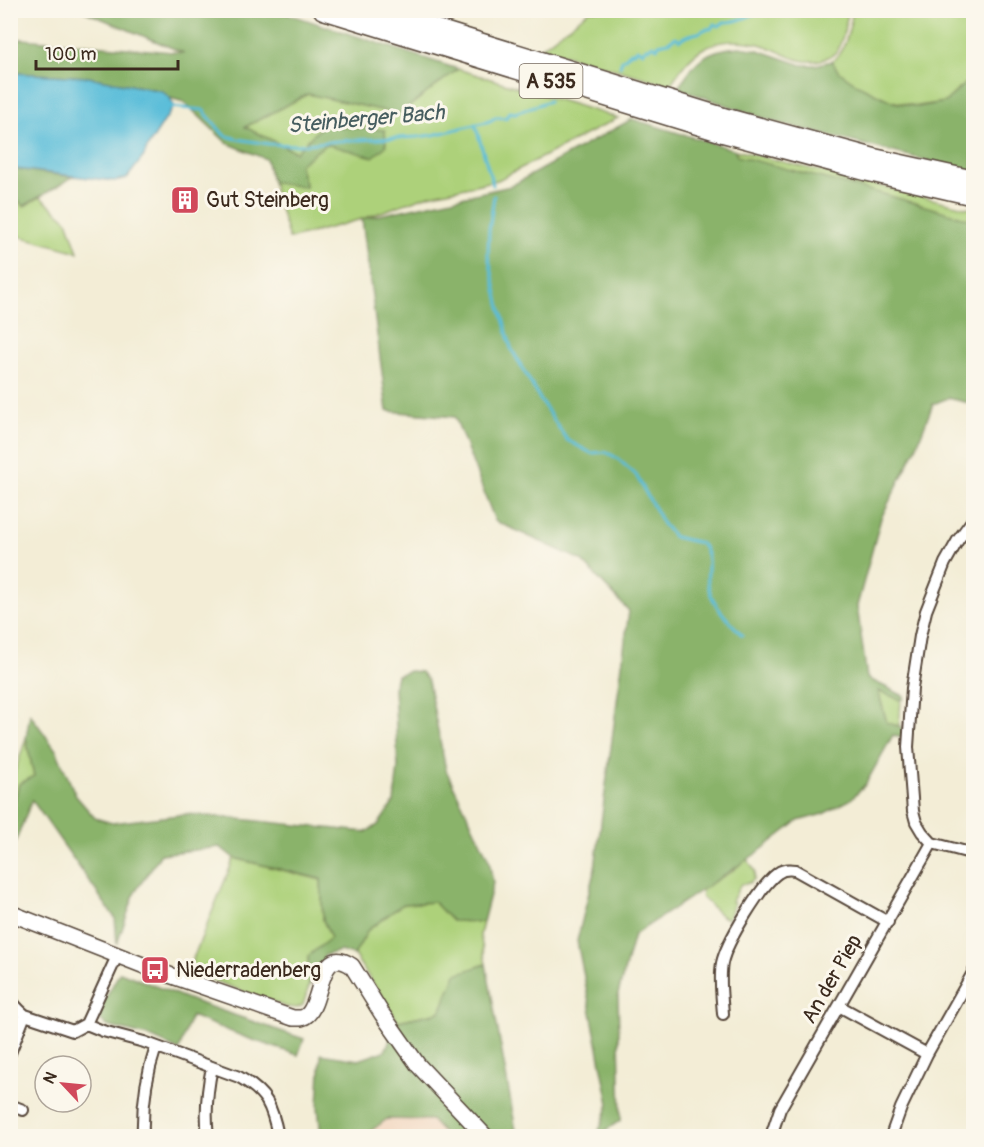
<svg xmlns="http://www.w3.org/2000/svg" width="984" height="1147" font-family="Pangolin,sans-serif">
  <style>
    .built { fill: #f2d5be }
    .green { fill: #add17a; stroke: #747e4c; stroke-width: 1.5 }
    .forest { fill: #8ab36a; stroke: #626e44; stroke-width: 1.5 }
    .water { fill: #5abdd9; stroke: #4a747c; stroke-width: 1.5 }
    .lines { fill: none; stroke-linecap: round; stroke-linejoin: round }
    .stream { stroke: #5abdd9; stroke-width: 3 }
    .street-casing { stroke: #57473a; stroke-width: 14 }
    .secondary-casing { stroke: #57473a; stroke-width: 18 }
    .highway-casing { stroke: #57473a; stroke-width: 21 }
    .street { stroke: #fff; stroke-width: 10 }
    .secondary { stroke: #fff; stroke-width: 15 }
    .highway { stroke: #fff; stroke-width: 18 }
    .labels { text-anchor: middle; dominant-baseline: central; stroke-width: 6; stroke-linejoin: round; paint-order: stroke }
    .shield { fill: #fbf7ec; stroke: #75685c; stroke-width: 1.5 }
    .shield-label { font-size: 20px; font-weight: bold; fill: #3b2a1e }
    .poi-label { font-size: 21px; fill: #3b2a1e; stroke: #fbf7ec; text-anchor: start }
    .street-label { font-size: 21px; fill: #3b2a1e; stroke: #fbf7ec }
    .water-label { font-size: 22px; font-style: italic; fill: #465d5f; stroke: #fbf7ec }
  </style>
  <rect width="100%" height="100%" fill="#fbf7ec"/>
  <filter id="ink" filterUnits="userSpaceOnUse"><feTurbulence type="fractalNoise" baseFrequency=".0167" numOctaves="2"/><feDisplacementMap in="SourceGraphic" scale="12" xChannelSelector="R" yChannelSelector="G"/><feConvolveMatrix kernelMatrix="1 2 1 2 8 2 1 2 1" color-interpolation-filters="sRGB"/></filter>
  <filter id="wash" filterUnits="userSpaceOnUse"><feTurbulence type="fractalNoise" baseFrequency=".008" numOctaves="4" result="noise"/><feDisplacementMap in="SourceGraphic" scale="24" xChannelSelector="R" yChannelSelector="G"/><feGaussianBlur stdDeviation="1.35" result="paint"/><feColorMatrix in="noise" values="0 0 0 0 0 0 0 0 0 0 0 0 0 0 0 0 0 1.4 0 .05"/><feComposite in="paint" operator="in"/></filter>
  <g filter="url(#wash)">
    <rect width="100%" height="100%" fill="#f3edd6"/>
    <path class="built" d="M387,1119L431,1120L446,1136H364Z"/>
    <path class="green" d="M589,11V10L849,11C845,23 844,40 837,51C833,56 827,58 821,60C796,66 782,50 759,44C742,40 720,39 704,48C689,56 679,72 670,85L541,48Z
      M853,11H973V76L945,102L917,106L891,101L858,86L837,71L832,61C847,49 849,29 853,11Z
      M458,69L618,118L498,180L429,195L362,219L289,239L272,182L306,187L299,165L326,144L323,126L296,153L245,127L308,94L399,114Z
      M735,150L973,209V221L737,156Z
      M14,197L24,206L40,197L67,220L78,252L11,234L10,198Z
      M878,690L901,700L899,726L887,723Z
      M26,738L34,777L19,784L11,813V784Z
      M234,858L321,880L323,920L331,938L308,956L309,986L303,1005L297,1008L286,1007L188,971Z
      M747,859L755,871L754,879L749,883L741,884L732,901L734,903L731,912L727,919L720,915L701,896L703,888L731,872Z
      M434,902L452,921L483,922L480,935L486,964L456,975L440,1012L398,1021L354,955L368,930L403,904Z"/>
    <path class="forest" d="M81,10L279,11L458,69L399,114L308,94L245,127L296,152L323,125L385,130L386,146L373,157L326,144L299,165L306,187L272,182L266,159L227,143L184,102L170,98L162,91L88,77L15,73L11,77V38L184,53Z
      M740,47L758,50L802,65H815L832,61L838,71L858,85L893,102L918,107L945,102L973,76V172L775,122L678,88C695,60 706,49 740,47Z
      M632,119L735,150L737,156L887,195L973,220L974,404L948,398L933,404L916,448L881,518L857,606L867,678L904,696V699L901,700L878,691L887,723L902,727V738L893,735L865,785L850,800L823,814L798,821L757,853L634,935L618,994L621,1120L597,1136L609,1104L577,941L595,868L629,611L581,560L495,521L455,417L387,411L362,219L511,186Z
      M10,165L16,169L73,177L24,206L14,197L11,198Z
      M410,671L421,672L428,681L446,770L489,860L493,883L483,922L452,921L434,902L403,904L368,930L354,955L340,951L325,955L309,986L308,956L331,938L323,920L321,879L234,858L220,847L161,854L135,892L117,944L115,918L32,800L11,853V813L19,784L34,776L26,738L30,714L56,750L76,796L95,818L112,823L188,814L366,832L378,825L394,802L398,767L394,688L397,675Z
      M486,964L517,1136H446L431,1120L387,1119L364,1136H321L318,1106L321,1054L359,1060L385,1051L398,1021L440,1012L456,974Z
      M120,972L193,1001L304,1039L298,1055L247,1038L191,1016L179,1050L148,1036L107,1026L100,1019V1008Z"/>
    <path class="water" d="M15,73L88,77L162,91L170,98L174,106L147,148L144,156L127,178L114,181L16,169L10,165L11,77Z"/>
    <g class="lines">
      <path class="stream" d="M620,66L622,60L624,59L631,52H635L637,49L643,52L646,48H649L653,45L657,48L659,44L668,42L676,37L680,40C686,34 691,35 698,33C703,31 704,28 711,29L714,24L719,26L724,22C736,23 752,15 763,10
        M172,107L203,110L224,135L237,139L269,144L297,145L338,141L417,137L433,135L490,121L496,117L506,118L509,112L515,113L549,101
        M475,124L493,185
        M494,196L489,230L488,255L499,303L511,348L541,401L567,440L591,453L606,452L617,458L636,475L663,524L674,537L701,543C713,559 706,567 708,584C711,605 729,620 742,635"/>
    </g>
  </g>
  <g filter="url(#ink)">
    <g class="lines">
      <g class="street-casing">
        <path id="street" d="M974,518L958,540L945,563L926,611L920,636L912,688L908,747L913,811L916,822L922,832L932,843L974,854
          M10,997C13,1005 19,1010 25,1015L73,1031L86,1024
          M839,1006L927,1054
          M723,1014C722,998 719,979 722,963C726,943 761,885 778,873C783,869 789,869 795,870L888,922
          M86,1024L103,1031L144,1042L239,1077C267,1093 272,1106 278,1136
          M86,1024L117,956
          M10,1053L25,1015
          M10,1105L23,1110
          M143,1136C142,1106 146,1076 156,1047
          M208,1136C205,1113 207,1091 212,1067
          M771,1136L780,1109L932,843
          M891,1136L901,1108L927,1054L974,971"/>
      </g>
      <g class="secondary-casing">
        <path id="secondary" d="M10,913L155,970L293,1018C298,1018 303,1019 307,1015C323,1002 318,943 352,966L382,1014L418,1065L485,1136"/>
      </g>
      <g class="highway-casing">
        <path id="highway" d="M323,10L723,133L869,172L974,196
          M375,10L727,118L874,158L974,180"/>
      </g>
      <use href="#street" class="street"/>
      <use href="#secondary" class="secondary"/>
      <use href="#highway" class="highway"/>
    </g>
  </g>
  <defs>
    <g id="building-square" transform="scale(1.5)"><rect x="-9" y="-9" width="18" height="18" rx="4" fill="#d1495b" stroke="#fbf7ec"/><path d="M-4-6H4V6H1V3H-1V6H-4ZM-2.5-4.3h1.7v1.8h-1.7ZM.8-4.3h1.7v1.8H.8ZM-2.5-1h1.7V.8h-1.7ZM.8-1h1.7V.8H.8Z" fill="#fff"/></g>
    <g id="bus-square" transform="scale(1.5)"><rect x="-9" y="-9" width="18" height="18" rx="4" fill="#d1495b" stroke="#fbf7ec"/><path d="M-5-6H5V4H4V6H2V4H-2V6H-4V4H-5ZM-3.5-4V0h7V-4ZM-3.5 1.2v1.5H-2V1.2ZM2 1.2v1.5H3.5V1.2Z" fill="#fff"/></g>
  </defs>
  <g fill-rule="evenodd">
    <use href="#building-square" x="185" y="200"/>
    <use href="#bus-square" x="155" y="970"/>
  </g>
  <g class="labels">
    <rect class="shield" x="519.5" y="64" width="63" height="34" rx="4.5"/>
    <g class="shield-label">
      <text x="551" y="81">A 535</text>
    </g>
    <g class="poi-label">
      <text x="206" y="200">Gut Steinberg</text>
      <text x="176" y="970">Niederradenberg</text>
    </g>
    <g class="street-label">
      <text transform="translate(832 979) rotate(-60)">An der Piep</text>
    </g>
    <g class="water-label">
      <text transform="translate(366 119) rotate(-5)">Steinberger Bach</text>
    </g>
  </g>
  <rect width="984" height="1147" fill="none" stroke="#fbf7ec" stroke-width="36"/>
  <g transform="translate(63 1084) rotate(296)"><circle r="28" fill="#fbf7ec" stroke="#aea59a" stroke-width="1.5"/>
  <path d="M0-4.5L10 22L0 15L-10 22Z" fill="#d1495b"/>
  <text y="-9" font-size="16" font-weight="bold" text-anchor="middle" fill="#3b2a1e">N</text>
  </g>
  <path d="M36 60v9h142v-9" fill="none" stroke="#3b2a1e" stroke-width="3"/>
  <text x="45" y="60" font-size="18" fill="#3b2a1e" stroke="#fbf7ec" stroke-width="4.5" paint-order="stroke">100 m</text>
</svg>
